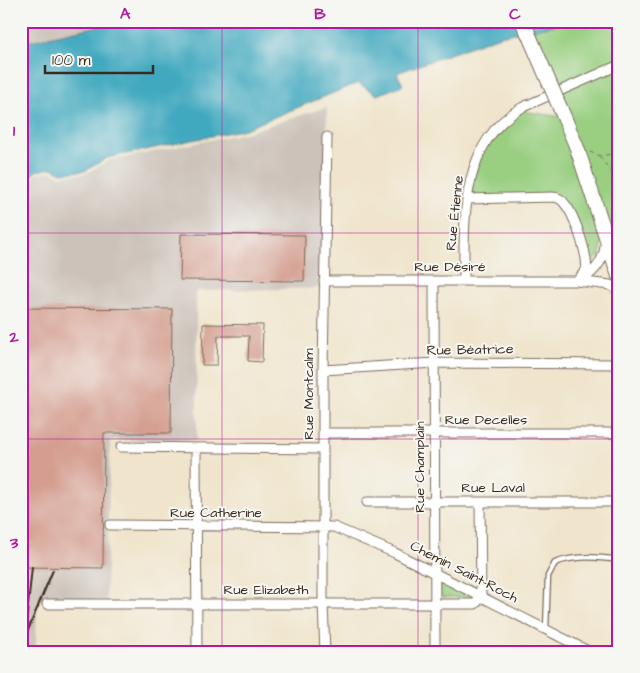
<svg xmlns="http://www.w3.org/2000/svg" width="640" height="673" font-family="'Architects Daughter',sans-serif">
  <style>
    .industrial { fill: #ccc2b9 }
    .green { fill: #9acf81; stroke: #6a7c50 }
    .water { fill: #3fa8bf; stroke: #3d696e }
    .building { fill: #d49d8f }
    .lines { fill: none; stroke-linecap: round; stroke-linejoin: round }
    .service-casing { stroke: #7a6b5b; stroke-width: 7 }
    .minor-casing { stroke: #7a6b5b; stroke-width: 11 }
    .primary-casing { stroke: #7a6b5b; stroke-width: 16 }
    .path { stroke: #7a6b5b; stroke-width: 1; stroke-dasharray: 4 4; stroke-linecap: butt }
    .service { stroke: #fff; stroke-width: 4.5 }
    .minor { stroke: #fff; stroke-width: 9 }
    .primary { stroke: #fff; stroke-width: 14 }
    .rail { stroke: #3b2a1e; stroke-width: 2 }
    .primary-bridge-casing { stroke: #7a6b5b; stroke-width: 16; stroke-linecap: butt }
    .primary-bridge { stroke: #fff; stroke-width: 14 }
    .grid { fill: none; stroke: #b5179e; stroke-width: 1; stroke-opacity: 0.55 }
    .labels { text-anchor: middle; dominant-baseline: central; stroke-width: 4; stroke-linejoin: round; paint-order: stroke }
    .street-label { font-size: 14px; fill: #3b2a1e; stroke: #f6f6f2 }
    .neatline { fill: none; stroke: #b5179e; stroke-width: 2 }
    .grid-label { font-size: 16px; text-anchor: middle; font-weight: bold; fill: #b5179e }
  </style>
  <rect width="100%" height="100%" fill="#f6f6f2"/>
  <filter id="ink" filterUnits="userSpaceOnUse"><feTurbulence type="fractalNoise" baseFrequency=".02" numOctaves="2"/><feDisplacementMap in="SourceGraphic" scale="10" xChannelSelector="R" yChannelSelector="G"/><feConvolveMatrix kernelMatrix="1 2 1 2 8 2 1 2 1" color-interpolation-filters="sRGB"/></filter>
  <filter id="wash" filterUnits="userSpaceOnUse"><feTurbulence type="fractalNoise" baseFrequency=".0096" numOctaves="4" result="noise"/><feDisplacementMap in="SourceGraphic" scale="20" xChannelSelector="R" yChannelSelector="G"/><feGaussianBlur stdDeviation="1.12" result="paint"/><feColorMatrix in="noise" values="0 0 0 0 0 0 0 0 0 0 0 0 0 0 0 0 0 1.4 0 .05"/><feComposite in="paint" operator="in"/></filter>
  <g filter="url(#wash)">
    <rect width="100%" height="100%" fill="#f0e5cc"/>
    <path class="industrial" d="M21,21H121L21,43Z
      M327,107L324,288L196,291L197,440H110L106,600H37L36,652H21V181H29L37,174L51,171L59,176L85,174L108,161L245,133Z"/>
    <path class="green" d="M529,21H619V276L604,232L600,255L588,265L561,200L468,199L484,144L523,107L528,112L563,117Z
      M440,579L474,598L441,597Z"/>
    <path class="water" d="M121,21H562L555,25L500,36L397,73L403,85L377,95L358,83L245,129L107,158L85,171L61,173L53,168L36,171L29,179H21V43Z"/>
    <g id="blocks">
      <path class="building" d="M181,234L305,235L304,281L180,280Z
        M21,308L172,309L171,433H104L103,568L21,567Z
        M203,324L263,325L262,362L248,361L249,336H218L217,365H202Z"/>
    </g>
  </g>
  <g filter="url(#ink)">
    <use href="#blocks" fill-opacity="0" stroke="#7a6b5b" stroke-width="1"/>
    <g class="lines">
      <g class="service-casing">
        <path id="service" d="M546,629L548,576L555,563C575,555 597,557 619,560"/>
      </g>
      <g class="minor-casing">
        <path id="minor" d="M468,199L552,197C557,197 562,199 565,204C574,214 589,257 586,270L577,281
          M582,279C596,272 606,257 605,241
          M324,281H577L610,285L619,291
          M434,281L435,652
          M464,281C464,219 460,141 523,107L619,65
          M323,370L435,363L619,364
          M323,433H619
          M121,447L323,449
          M196,448L197,652
          M367,502H619
          M110,525L334,527L395,553L590,652
          M47,604H475L481,598L480,502
          M325,652L323,604V370L327,137"/>
      </g>
      <g class="primary-casing">
        <path id="primary" d="M522,21L528,33
          M564,117L577,148L619,276"/>
      </g>
      <path class="path" d="M590,152L600,156L619,153
        M600,157L619,182"/>
      <use href="#service" class="service"/>
      <use href="#minor" class="minor"/>
      <use href="#primary" class="primary"/>
      <path class="rail" d="M26,625L32,567
        M21,647L53,570"/>
      <g class="primary-bridge-casing">
        <path id="primary-bridge" d="M528,33L564,117"/>
      </g>
      <use href="#primary-bridge" class="primary-bridge"/>
    </g>
  </g>
  <path class="grid" d="M222,21V652M418,21V652M21,233H619M21,439H619"/>
  <g class="labels">
    <g class="street-label">
      <text transform="translate(455 213) rotate(-84)">Rue Étienne</text>
      <text x="450" y="267">Rue Désiré</text>
      <text transform="translate(470 350) rotate(-1)">Rue Béatrice</text>
      <text transform="translate(309 394) rotate(-90)">Rue Montcalm</text>
      <text x="486" y="420">Rue Decelles</text>
      <text transform="translate(420 467) rotate(-90)">Rue Champlain</text>
      <text x="493" y="488">Rue Laval</text>
      <text x="216" y="513">Rue Catherine</text>
      <text transform="translate(464 572) rotate(27)">Chemin Saint-Roch</text>
      <text x="266" y="590">Rue Elizabeth</text>
    </g>
  </g>
  <rect width="640" height="673" fill="none" stroke="#f6f6f2" stroke-width="55"/>
  <path d="M45 65v8h108v-8" fill="none" stroke="#3b2a1e" stroke-width="2.5"/>
  <text x="52" y="65" font-size="15" fill="#3b2a1e" stroke="#f6f6f2" stroke-width="4" paint-order="stroke">100 m</text>
  <rect x="28" y="28" width="584" height="618" class="neatline"/>
  <g class="grid-label">
    <text x="125" y="19">A</text>
    <text x="320" y="19">B</text>
    <text x="515" y="19">C</text>
    <text x="14" y="136">1</text>
    <text x="14" y="342">2</text>
    <text x="14" y="548">3</text>
  </g>
</svg>
